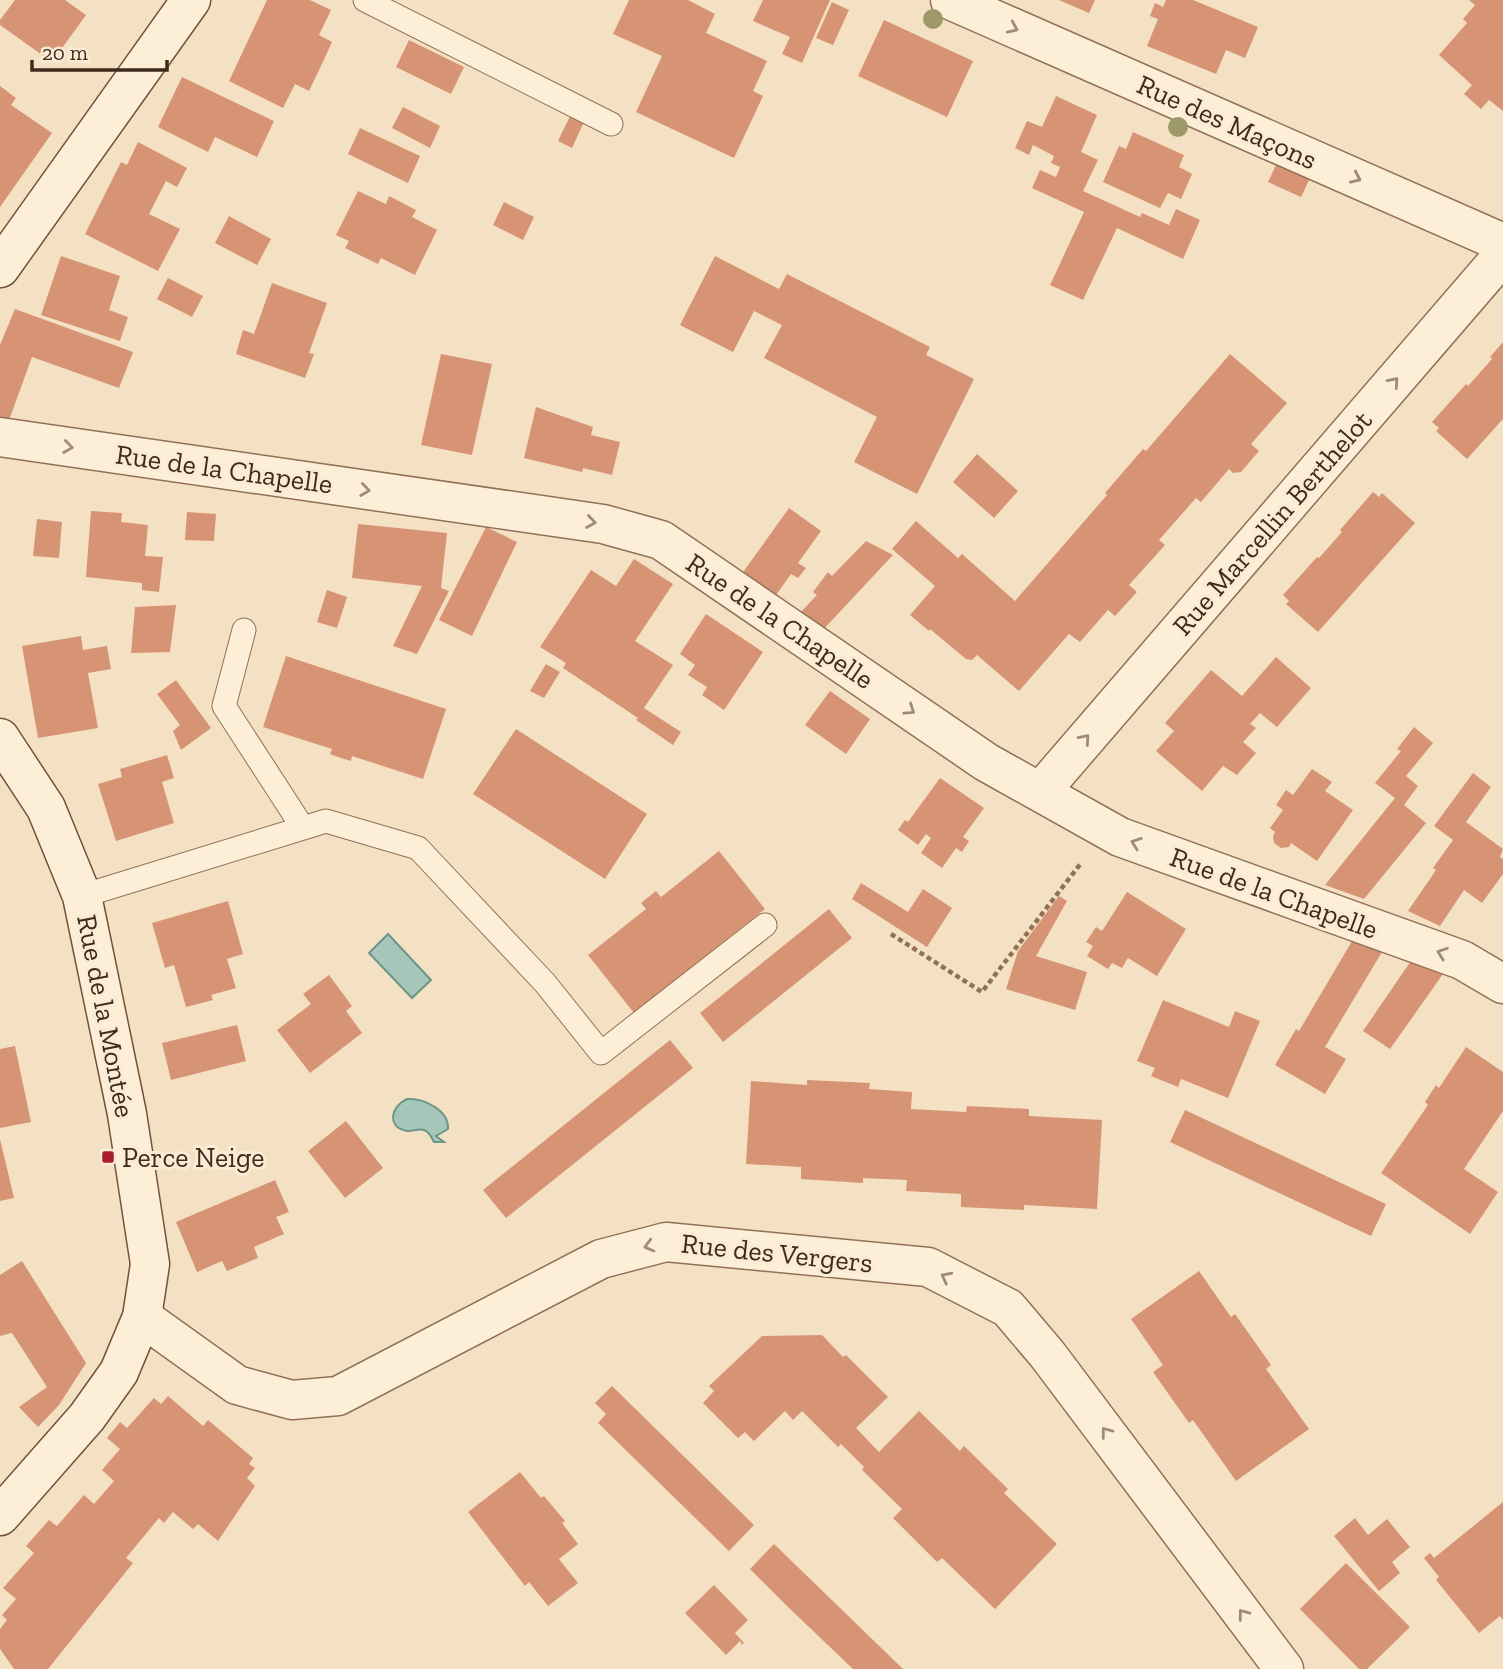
<svg xmlns="http://www.w3.org/2000/svg" width="1503" height="1669" font-family="'Zilla Slab',serif">
  <style>
    .water { fill: #a6c6b9; stroke: #6b9687; stroke-width: 2 }
    .building { fill: #d79474 }
    .lines { fill: none; stroke-linecap: round; stroke-linejoin: round }
    .service-casing { stroke: #917057; stroke-width: 25 }
    .minor-casing { stroke: #917057; stroke-width: 41 }
    .secondary-casing { stroke: #73513a; stroke-width: 41 }
    .path { stroke: #917057; stroke-width: 4.5; stroke-dasharray: 5 3.5; stroke-linecap: butt }
    .service { stroke: #fdeed8; stroke-width: 23 }
    .minor { stroke: #fdeed8; stroke-width: 38 }
    .secondary { stroke: #fdeed8; stroke-width: 38 }
    .tree { fill: #9d996a }
    .oneway { stroke: #9e8c7a }
    .poi-dot { fill: #a81f2d; stroke: #faebd4; stroke-width: 2.5 }
    .labels { text-anchor: middle; dominant-baseline: central; stroke-width: 6; stroke-linejoin: round; paint-order: stroke }
    .street-label { font-size: 28px; fill: #3f2a1d; stroke: #faebd4 }
    .poi-label { font-size: 28px; fill: #3f2a1d; stroke: #faebd4; text-anchor: start }
  </style>
  <rect width="100%" height="100%" fill="#f4e1c3"/>
  <path class="water" d="M388,934L431,980L412,998L369,953Z
    M407,1099C424,1098 449,1110 448,1129L436,1136L444,1142H434C431,1137 430,1132 424,1130C418,1128 412,1132 407,1131C386,1127 391,1106 407,1099Z"/>
  <path class="building" d="M15,0H65L86,15L52,62L0,25V20Z
    M267,0H310L331,10L319,35L332,42L321,66L309,91L295,84L283,108L229,81Z
    M629,0H688L715,14L706,33L767,61L753,91L763,96L734,158L636,112L662,56L613,34Z
    M763,0H830L802,63L782,54L790,37L753,21Z
    M1059,0H1095L1089,13Z
    M1166,0H1193L1258,27L1245,58L1226,50L1216,74L1147,46L1158,19L1150,16L1155,3L1163,7Z
    M1469,0H1503V111L1489,100L1481,109L1464,94L1472,85L1439,55L1467,23L1463,19L1475,5Z
    M832,2L849,10L833,45L816,38Z
    M884,20L973,61L947,117L858,76Z
    M409,40L464,67L451,94L396,67Z
    M182,77L274,121L257,157L215,137L208,152L158,127Z
    M0,86L16,98L11,105L52,133L0,207Z
    M1056,96L1097,115L1081,152L1098,160L1083,191L1140,217L1142,213L1169,225L1176,209L1200,220L1183,259L1117,228L1083,300L1050,285L1084,212L1032,188L1040,170L1056,177L1060,167L1051,163L1054,156L1033,145L1029,155L1015,148L1027,121L1042,127Z
    M403,107L440,126L430,148L392,128Z
    M570,116L584,122L572,148L558,141Z
    M360,128L420,156L408,183L348,154Z
    M1133,132L1184,155L1179,167L1192,174L1181,199L1168,193L1160,208L1103,182L1119,146L1126,149Z
    M138,142L187,168L177,187L166,181L149,214L180,229L158,271L85,234L121,162L127,165Z
    M1277,163L1310,178L1301,197L1268,182Z
    M358,191L386,204L389,196L416,210L412,217L437,230L415,275L381,258L378,264L345,248L349,241L336,235Z
    M504,202L534,217L523,240L493,225Z
    M229,216L271,239L257,265L215,243Z
    M61,256L120,276L109,310L128,317L120,341L41,315Z
    M715,256L779,289L787,274L930,347L926,355L974,379L917,494L854,462L877,417L764,358L782,325L754,311L733,352L680,325Z
    M168,278L203,296L192,317L157,299Z
    M272,283L327,303L309,353L314,354L305,378L236,354L243,330L254,334Z
    M15,309L133,352L119,388L32,357L8,423L0,421V345Z
    M1503,342V419L1467,459L1436,431L1439,428L1432,422L1466,384L1468,386L1492,359L1490,357Z
    M441,354L492,364L472,455L421,445Z
    M1230,354L1287,403L1251,444L1259,451L1241,472L1233,473L1229,469L1201,502L1196,498L1159,540L1165,545L1129,585L1137,592L1115,616L1108,610L1080,642L1069,634L1019,691L977,655L972,660L966,659L930,629L929,631L910,615L935,586L892,549L916,521L958,558L962,554L1015,601L1107,495L1105,493L1143,449L1146,451Z
    M536,407L593,427L591,435L620,442L612,475L583,468L582,472L524,458Z
    M977,454L1018,491L994,518L953,482Z
    M1373,492L1379,497L1382,493L1415,523L1318,632L1286,604L1289,601L1283,595L1317,557L1319,558L1342,532L1340,530Z
    M789,508L821,531L798,563L806,568L798,578L791,574L774,598L741,575Z
    M91,511L122,513L121,522L148,525L145,556L163,557L159,592L142,590V583L86,577Z
    M187,512L216,514L214,541L185,540Z
    M37,519L62,522L59,558L33,556Z
    M358,524L447,533L441,588L449,591L417,654L393,646L422,586L352,578Z
    M486,527L517,542L472,636L439,620Z
    M866,541L893,555L820,633L798,615L817,595L813,592L828,572L832,576Z
    M634,559L673,584L635,641L673,665L644,708L681,732L673,745L636,720L638,718L563,668L566,663L540,647L591,570L616,586Z
    M327,590L347,597L337,628L317,622Z
    M176,605L170,652L131,653L135,607Z
    M706,614L763,652L724,710L702,695L707,687L688,675L695,665L680,654Z
    M81,636L83,650L107,646L111,669L88,673L98,728L38,738L22,646Z
    M286,656L446,709L423,779L352,756L351,761L341,758L330,754L332,749L263,727Z
    M1276,657L1311,688L1277,727L1260,713L1250,724L1256,728L1243,742L1256,753L1237,775L1223,766L1202,791L1156,751L1174,731L1165,723L1211,670L1242,696Z
    M546,664L560,672L544,698L530,691Z
    M176,680L211,728L181,750L173,731L180,725L157,694Z
    M830,691L870,719L846,754L805,725Z
    M1414,727L1433,743L1406,776L1418,786L1404,805L1426,823L1364,899L1325,885L1395,798L1375,783L1401,751L1397,749Z
    M516,729L647,814L605,879L473,794Z
    M167,755L174,778L162,782L174,823L116,841L98,784L122,777L120,769Z
    M1312,769L1332,782L1325,791L1353,810L1317,861L1291,843L1289,847L1281,848L1274,843L1273,836L1275,832L1270,828L1283,810L1276,805L1286,790L1293,795Z
    M1473,773L1491,787L1466,822L1503,849L1500,857L1503,859V874L1482,903L1464,890L1440,926L1408,911L1436,870L1433,868L1453,840L1434,826Z
    M940,778L984,808L963,837L969,841L962,852L956,848L942,868L921,853L931,838L926,834L918,845L898,830L905,820L908,822Z
    M719,851L765,909L634,1013L588,955L646,909L641,903L656,891L661,897Z
    M861,883L908,912L923,889L952,908L927,947L852,899Z
    M1127,892L1186,929L1157,976L1128,958L1122,968L1112,963L1108,969L1087,956L1093,946L1086,942L1096,927L1102,931Z
    M1059,896L1067,901L1036,956L1087,972L1075,1010L1006,989L1018,951Z
    M228,901L243,954L227,959L236,988L211,995L213,1000L186,1007L174,965L165,968L152,923Z
    M829,909L852,938L723,1042L700,1013Z
    M1355,936L1382,952L1325,1047L1346,1059L1325,1094L1275,1065L1296,1029L1299,1031Z
    M1415,955L1443,974L1390,1049L1363,1031Z
    M329,975L352,1006L346,1011L362,1033L310,1073L277,1030L311,1004L303,994Z
    M1163,1000L1229,1027L1235,1011L1260,1021L1228,1098L1181,1079L1178,1087L1151,1076L1155,1068L1137,1061Z
    M237,1025L246,1061L171,1080L162,1043Z
    M670,1040L693,1068L506,1218L483,1190Z
    M15,1046L31,1122L0,1128V1049Z
    M1466,1047L1503,1072V1111L1464,1169L1498,1192L1470,1234L1381,1173L1428,1105L1425,1102L1436,1085L1439,1088Z
    M807,1080L870,1083L869,1089L912,1092L911,1109L966,1112L967,1106L1029,1109V1116L1102,1120L1097,1209L1024,1205V1210L961,1207V1194L906,1191L907,1180L863,1178V1183L801,1179V1167L746,1164L751,1081L807,1085Z
    M1185,1110L1386,1204L1371,1236L1170,1142Z
    M346,1121L383,1168L345,1198L308,1151Z
    M0,1139L14,1198L0,1201Z
    M275,1180L289,1212L276,1217L284,1234L254,1247L258,1258L227,1271L222,1261L197,1272L176,1222Z
    M22,1261L86,1363L59,1405L38,1427L19,1407L47,1387L12,1333L0,1336V1275Z
    M1199,1271L1231,1317L1235,1314L1271,1365L1266,1369L1309,1429L1236,1481L1193,1420L1189,1423L1153,1372L1163,1365L1131,1319Z
    M822,1335L843,1357L846,1355L888,1397L856,1428L879,1452L919,1411L960,1451L964,1446L1008,1489L1004,1493L1057,1544L995,1609L942,1558L937,1562L893,1518L902,1509L862,1470L864,1467L841,1444L838,1447L802,1411L793,1420L785,1411L754,1441L745,1432L738,1438L703,1403L714,1391L709,1386L762,1336Z
    M612,1386L754,1525L729,1551L598,1423L606,1414L595,1403Z
    M168,1396L203,1426L208,1420L253,1458L249,1464L255,1468L247,1478L255,1486L218,1541L198,1524L193,1529L173,1512L164,1523L159,1518L126,1558L133,1563L48,1669H14L0,1649V1629L7,1620L2,1615L16,1599L3,1588L34,1553L26,1546L49,1520L57,1526L84,1495L94,1504L114,1481L102,1470L120,1449L107,1438L120,1422L127,1428L154,1398L161,1404Z
    M520,1472L541,1498L544,1496L565,1521L562,1523L578,1544L559,1559L578,1583L548,1606L529,1582L525,1586L468,1512Z
    M1503,1502V1620L1500,1616L1479,1633L1436,1580L1439,1577L1424,1558L1430,1553L1434,1558Z
    M1355,1518L1368,1535L1387,1519L1410,1547L1392,1562L1400,1573L1379,1591L1334,1536Z
    M774,1544L839,1607L903,1669H853L788,1607L750,1569Z
    M1346,1563L1410,1627L1367,1669H1359L1300,1609Z
    M714,1585L748,1620L735,1633L744,1643L742,1645L740,1641L726,1655L685,1613Z"/>
  <g class="lines">
    <g class="service-casing">
      <path id="service" d="M365,0L611,124
        M244,630L224,706L303,828
        M82,896L326,821L418,848L545,983L601,1053L765,925"/>
    </g>
    <g class="minor-casing">
      <path id="minor" d="M950,0L1503,243
        M0,437L603,524L661,540L986,762L1120,837L1462,960L1503,984
        M1041,791L1503,255
        M142,1317L237,1385L292,1400L338,1396L601,1259L666,1242L928,1267L1008,1308L1047,1354L1284,1669"/>
    </g>
    <g class="secondary-casing">
      <path id="secondary" d="M0,268L191,0
        M0,738L46,808L82,896L127,1114L150,1264L142,1317L119,1372L87,1417L0,1516"/>
    </g>
    <path class="path" d="M891,934L982,992L1081,863"/>
    <use href="#service" class="service"/>
    <use href="#minor" class="minor"/>
    <use href="#secondary" class="secondary"/>
  </g>
  <g class="tree">
    <circle cx="933" cy="19" r="10"/>
    <circle cx="1178" cy="127" r="10"/>
  </g>
  <defs><path id="oneway-chevron" d="M-2-3.5L2.5 0L-2 3.5" fill="none" stroke-width="1.6" stroke-linecap="round" stroke-linejoin="round" transform="scale(1.75)"/></defs>
  <g class="oneway">
    <use href="#oneway-chevron" transform="translate(1013 28) rotate(24)"/>
    <use href="#oneway-chevron" transform="translate(1356 178) rotate(24)"/>
    <use href="#oneway-chevron" transform="translate(1394 382) rotate(-49)"/>
    <use href="#oneway-chevron" transform="translate(68 447) rotate(8)"/>
    <use href="#oneway-chevron" transform="translate(365 490) rotate(8)"/>
    <use href="#oneway-chevron" transform="translate(591 522) rotate(8)"/>
    <use href="#oneway-chevron" transform="translate(910 710) rotate(34)"/>
    <use href="#oneway-chevron" transform="translate(1085 739) rotate(-49)"/>
    <use href="#oneway-chevron" transform="translate(1136 843) rotate(-160)"/>
    <use href="#oneway-chevron" transform="translate(1442 953) rotate(-160)"/>
    <use href="#oneway-chevron" transform="translate(649 1246) rotate(165)"/>
    <use href="#oneway-chevron" transform="translate(946 1277) rotate(-153)"/>
    <use href="#oneway-chevron" transform="translate(1106 1432) rotate(-127)"/>
    <use href="#oneway-chevron" transform="translate(1243 1614) rotate(-127)"/>
  </g>
  <rect class="poi-dot" x="101" y="1150" width="14" height="14" rx="3.5"/>
  <g class="labels">
    <g class="street-label">
      <text transform="translate(1227 122) rotate(24)">Rue des Maçons</text>
      <text transform="translate(224 469) rotate(8)">Rue de la Chapelle</text>
      <text transform="translate(1272 523) rotate(-49)">Rue Marcellin Berthelot</text>
      <text transform="translate(780 621) rotate(34)">Rue de la Chapelle</text>
      <text transform="translate(1274 893) rotate(20)">Rue de la Chapelle</text>
      <text transform="translate(106 1016) rotate(79)">Rue de la Montée</text>
      <text transform="translate(777 1253) rotate(6)">Rue des Vergers</text>
    </g>
    <g class="poi-label">
      <text x="122" y="1157">Perce Neige</text>
    </g>
  </g>
  <path d="M32 60v10h135v-10" fill="none" stroke="#3f2a1d" stroke-width="3.5"/>
  <text x="42" y="60" font-size="21" fill="#3f2a1d" stroke="#faebd4" stroke-width="5" paint-order="stroke">20 m</text>
</svg>
